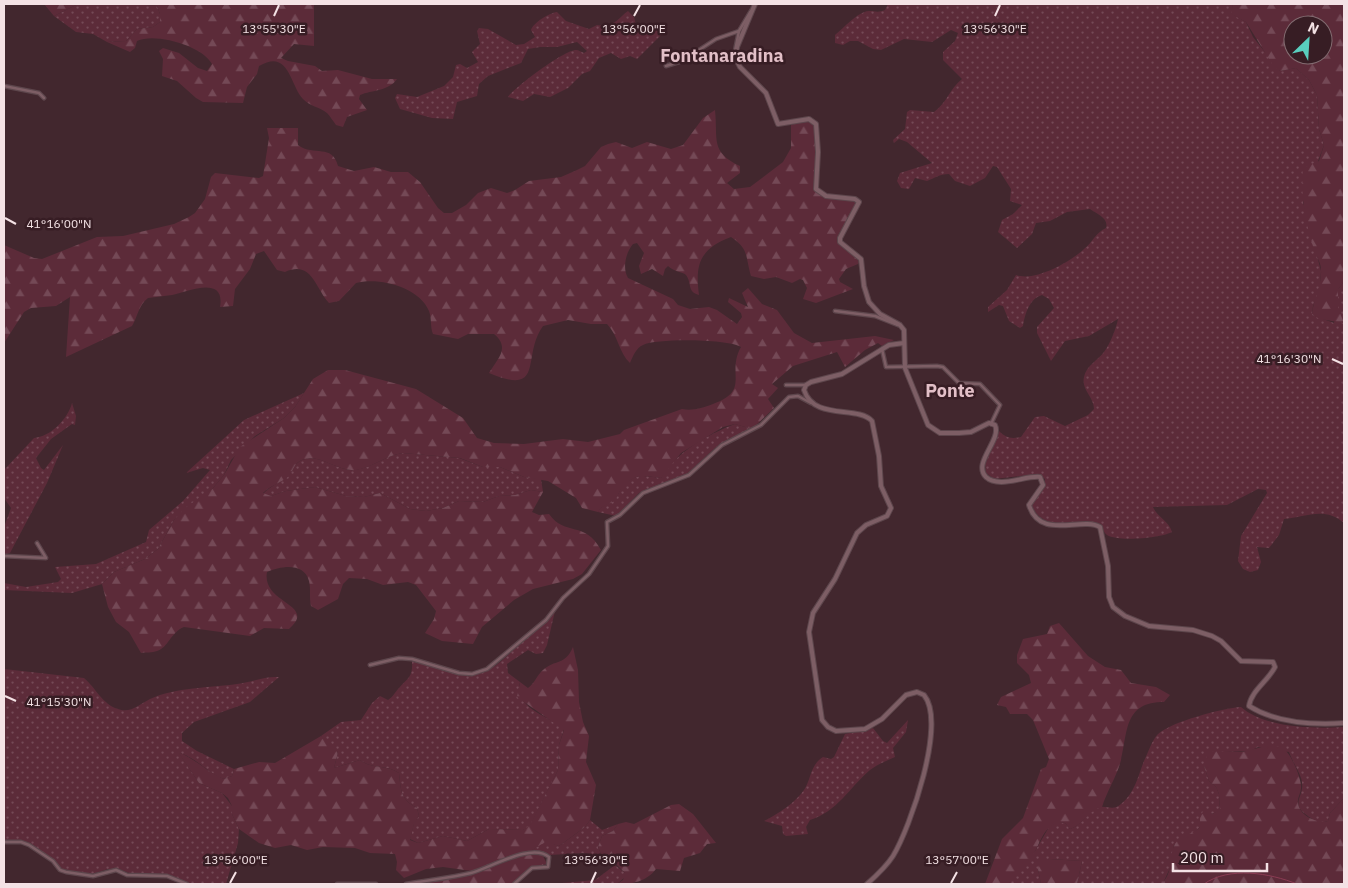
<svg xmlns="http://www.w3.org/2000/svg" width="1348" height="888" font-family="'IBM Plex Sans',sans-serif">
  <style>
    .grass { fill: url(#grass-dots) }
    .forest { fill: url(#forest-firs); fill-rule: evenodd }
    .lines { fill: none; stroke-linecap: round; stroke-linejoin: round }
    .stream { stroke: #8b3c54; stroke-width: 1 }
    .street-casing { stroke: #5d464c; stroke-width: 5 }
    .secondary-casing { stroke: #5d464c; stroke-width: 6 }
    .street { stroke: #7d5e65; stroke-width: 2.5 }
    .secondary { stroke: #7d5e65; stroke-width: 4 }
    .ticks { fill: none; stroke: #f4e2e5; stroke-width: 2 }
    .labels { text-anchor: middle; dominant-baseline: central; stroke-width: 5; stroke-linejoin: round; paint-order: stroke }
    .quarter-label { font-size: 18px; font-weight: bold; fill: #e2bfc7; stroke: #371d24 }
    .ticks-label { font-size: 12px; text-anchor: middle; fill: #f4e2e5; stroke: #371d24; stroke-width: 5; stroke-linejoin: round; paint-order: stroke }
  </style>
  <defs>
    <pattern id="grass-dots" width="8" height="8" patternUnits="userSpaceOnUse" patternTransform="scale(1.25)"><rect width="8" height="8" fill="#5c2b39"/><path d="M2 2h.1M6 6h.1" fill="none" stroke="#744956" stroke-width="1.8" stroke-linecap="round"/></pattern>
    <pattern id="forest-firs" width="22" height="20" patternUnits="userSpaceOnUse" patternTransform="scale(1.25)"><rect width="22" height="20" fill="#5c2b39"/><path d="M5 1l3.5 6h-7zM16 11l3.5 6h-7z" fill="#744956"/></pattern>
  </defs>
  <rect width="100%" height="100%" fill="#42272e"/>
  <path class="grass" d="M78,4H135L157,6L160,14V22L153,27L137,29L126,41L107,42L93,34L76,32L54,16Z
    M888,4H1233L1232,14L1246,22L1253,37L1280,71L1296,68L1309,80L1317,95L1319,129L1324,145L1303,202L1321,271L1320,290L1313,306L1312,315L1334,323L1338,307V289L1344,282V523C1325,506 1305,517 1284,519L1279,535L1269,548L1257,547L1261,562L1258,570L1250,572L1243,569L1238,561L1241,536L1267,493L1266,490L1258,489L1227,505L1153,507C1157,517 1169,521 1172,532C1161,538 1118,542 1107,535C1103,532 1102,526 1098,523C1075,519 1041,534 1031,503L1045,485V479L1039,474L994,479L986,473L985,464L999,431C1006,438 1011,439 1021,437L1035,417L1044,416L1065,426L1088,415L1094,409C1094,397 1081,390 1084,377C1086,366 1098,360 1104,352C1110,344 1116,329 1118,319L1089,336L1065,341L1051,361L1037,333V327L1054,308L1049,299L1042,295C1029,299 1025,314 1023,326L1020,328L1009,321L1003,306L999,305L988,312V307L1007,290L1016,275C1035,282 1070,262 1084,249C1093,242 1095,233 1106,228C1109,218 1097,214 1090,209L1067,212L1050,221L1036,223L1032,234L1017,248L998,232L1002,220L1013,214L1022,205L1010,201L1011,189L997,167L993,166L985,178L970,186L955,181L949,174C939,174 935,178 927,181L915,178L909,189L901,188L897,181L900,173L932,163L907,142L899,139L894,143L893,140L905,129L907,112L910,110L934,112C947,103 950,88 962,79L943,60V52L955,41L958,33L951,30L932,42L904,39L881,50L873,49L858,41H850L843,45L835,43V35C844,28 857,12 869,11C875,11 878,13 885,10Z
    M628,11L634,17L637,29L644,31L656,28L660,30L661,35L637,59L630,56L621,59L611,53L599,58L590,71L582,74L568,88L550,97L534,94L523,101L508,97C515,87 564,50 576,50C579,50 581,52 584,53L587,51L577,42L557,47H540L528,49L521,63L488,76L479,84L477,96L457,102L453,119L432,118L400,109L395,98L397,94L417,97L444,86L453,77L456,65L460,64L467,68L478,62L472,52L480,44L477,31L479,28L488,29L516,45L524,44L535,37L531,30C533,23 549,13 557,12L566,21L589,29L597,25C614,28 617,19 628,11Z
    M304,393L295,407L284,418L255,436L231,460L224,475L213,488L174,520L158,549L145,559L114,572L102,584L72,593L4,590V583L26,587L58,582L61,579L55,567L96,564L146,542L149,530L183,501L210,470L203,468L186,473L244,420Z
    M72,403L76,416L75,425L72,424L51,439L36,458L41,468L44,470L63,445L47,483L10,553L4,555V527L11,508L4,498V470L34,438C50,437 68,419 72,403Z
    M735,424L752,429L715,448L687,474L639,493L616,516L598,512C601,505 608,505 613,500C618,497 619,491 622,487C636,472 644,476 661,478C677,451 707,435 735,424Z
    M403,453L459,458L483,467H500L524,477L541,479L543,492L531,490L515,495L499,496L483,502L459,501L443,508L426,511L410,509L380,493L364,497L346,496L315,487L286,491L271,496L263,494C271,485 280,483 288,476C293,472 293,465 300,461C318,451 337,472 355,470C372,468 386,455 403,453Z
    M555,611L547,645L543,653L536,654L528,650L507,664L508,673L520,682C512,707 549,716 564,729L559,745L558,770L530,826L523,830L489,829L467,841L443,836L418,843L410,839L414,823L419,816L417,808C400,799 401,790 399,773C386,764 373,770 360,760L334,768L338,752L321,736L341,722L361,720L372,703L380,696L388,700C393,697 395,692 399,688C409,677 413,677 412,660C428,664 455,675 471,675C496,674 515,646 532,631C541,624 548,620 555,611Z
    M4,669L84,678C96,688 102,704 118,709C130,714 140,704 150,699C176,687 210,688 237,684C252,682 265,676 279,677L250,702L194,722L182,733V741L197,751L234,769L232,776L224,779C207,773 196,757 179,753L199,783L222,793L232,806V814L239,829L238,843L226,884H191L167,875L132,874L119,869H108L92,874L72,871L61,869L52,860L25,843L4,841Z
    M1241,707C1265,728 1313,729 1344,727V798L1330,813L1328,821L1320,823C1281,803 1308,800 1301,778C1298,769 1292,761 1289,752L1258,747L1250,751L1225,752L1204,766L1209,781L1216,787L1219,794L1220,811L1200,818V827C1193,835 1183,839 1174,845L1170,868L1163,883L1077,884L1082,861L1049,859L1038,869L1041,884H1008L1035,851L1049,827L1057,822L1065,823L1070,829C1082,825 1086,813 1096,808C1105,804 1113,812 1121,804C1135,793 1138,776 1144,761C1148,753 1152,740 1158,734C1171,722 1223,708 1241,707Z
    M908,720L906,732L893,748L895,757C886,761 878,764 870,770C850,787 837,812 810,820L806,827L808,834L786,836L783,834L782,826L764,821C778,814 795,803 804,790C811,780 810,765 823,757L831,759L834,757L845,734L873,728L883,741L887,743Z
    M590,820L602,830L618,824L613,831L602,836L598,847L602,856L583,853L550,855L540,852H529L545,841L559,846L585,827Z
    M615,865L625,873V877L617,884H552L595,880Z"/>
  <path class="forest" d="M44,4H78L54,16Z
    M135,4H314V46L294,44L281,58L288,61L315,66L322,71L338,70L372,79H397C389,91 372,90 360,95L359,99L367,110L347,117L343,127L336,125C333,121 330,116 327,113C320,107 309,106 303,99C290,85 289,48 259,66L257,74L247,87L243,103L203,102L196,98L177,81L162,76L163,59L159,51L163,48L179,53L198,68L207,71L212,64C203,46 155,32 137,41L135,48L130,52L107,42L126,41L137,29L153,27L160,22V14L157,6Z
    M1233,4H1344V282L1338,289V307L1344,323L1320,319L1312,315C1313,299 1322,287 1321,270C1321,263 1317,258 1315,252C1306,226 1300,195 1303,168L1319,161L1324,145L1319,129L1317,95L1309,80L1296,68L1280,71L1274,67L1246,22L1231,14ZM1293,25H1323V55H1293Z
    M715,110C718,140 710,152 740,166V173L727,183L734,189L750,187L783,162L791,148V125L804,121L815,124V190L827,198L853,200L856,204L838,239C841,252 854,250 859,262L858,264L846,269L839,279L840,282L853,289L816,303L803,299L807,288L803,280L800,279L792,283L776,277L764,279L751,276C745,255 749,249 731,237C699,249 695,265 699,295C687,292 692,283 686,275C684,272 674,272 668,266L665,269L663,276L652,269L641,274L639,266L644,253L637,243L633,244C626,252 622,268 628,278L673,299L678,305L690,309L709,307L717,310L737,324L742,317L741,313L728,302L729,298L748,307L742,293L748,288L762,304L777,310L794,333L812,343L875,336L894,340L882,346L878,343L865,350L845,367L837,352L793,366L772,384L778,388L768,399L774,408L752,429L735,424L723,427L681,453L661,478C644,476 636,472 622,488C619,491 618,497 614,501C608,505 602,505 598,512L582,508L576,498L548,481L524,477L500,467H483L460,458L403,453C386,455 372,468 356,470C336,472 318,451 300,461C294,464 293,471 289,476C281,483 271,485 263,493L271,496L286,491L315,487L346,496L364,497L380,493L410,509L426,511L443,508L459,501L483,502L499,496L515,495L531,490L543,492L532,512L539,515L549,514C565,537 585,520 601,550L582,574L573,579L533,589L514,600L482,627L473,644L442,641L425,633L434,619L436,611L416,585L408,582L383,585L367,579L349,578L343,584L338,599L318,610L311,606C309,598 311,589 309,581C304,562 281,566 267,572C261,604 318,604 289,629L264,628L250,636L184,627C171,632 168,648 157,651C152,653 146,652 141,653L129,632L116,622L108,607L102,584L114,572L145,559L158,549L174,520L185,508L213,488L224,475L240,447L284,418L295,407L313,379L328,370H345L416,389L463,418L477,438L494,443L524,444L563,439L588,442L620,434L624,430L682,409C693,411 702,408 713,404C751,391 726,373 741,347C729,339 657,338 643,345C636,348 633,356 630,363C619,353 618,335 607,324H591L568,320L543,326C521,356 546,397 489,373C497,359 511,348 494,334H468L458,339L433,334C430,327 432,319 429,311C419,287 379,277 356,283L339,301L329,303C315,288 312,260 285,272L277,270L264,251L256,254L250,269L235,289L233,306L220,307C226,274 186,292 172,295C164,296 156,297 148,298C138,306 138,316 132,326L66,357L70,297L56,306L31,308L24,312L4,343V245L34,258L42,259L97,237L123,236L174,224L189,217L195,213L205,199L211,177L215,173L259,178L263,176L269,138L267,128H298V145C314,157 332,143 338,166L354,171L374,167L391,172H408L420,182L438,208L444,213H452L466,205L478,193L491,188L507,193L515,190L529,181L561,177L577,170L585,166L601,147L608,144L616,142L632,148L647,142L671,149L683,145L703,118Z
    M1059,623L1088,656L1105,667L1121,670L1131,683L1156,687L1170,695L1164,702C1124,702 1128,731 1121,760C1117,776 1107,791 1102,807C1088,810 1083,825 1070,829L1065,823C1044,821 1041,843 1032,857C1026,867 1016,876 1008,884H985L1002,839L1023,818L1041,769L1046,767L1049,759L1033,720L1027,714H1010L1006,707L997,705L1001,697L1031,683L1029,675L1017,663V655L1023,639L1047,634L1050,626Z
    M573,647L578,670L579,702L583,722L589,736L586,762L596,785L590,820L585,827L559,846L545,842L529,852L472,871L443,867L426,869L404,878L396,870L397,862L395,854L370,853L355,848L323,847L307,850L291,845L275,848L259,843L239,829L232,814V806L228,798L222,793L199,783L178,752C196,759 207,772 224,779L232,776L234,769L259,762L275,763L321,736L333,745L338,752L334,768L360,760C373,770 386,764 399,773C401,790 400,799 417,808L419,816L414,824L410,840L418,843L443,836L467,841L489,829L523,830L530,825L558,770L559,745L564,730L517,697L520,682L528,688C535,683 537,675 543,670C555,659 565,666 573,647Z
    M1266,746C1270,746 1277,746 1281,747C1290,750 1302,779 1301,788C1301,793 1297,798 1298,803C1299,815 1317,824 1328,821L1330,813L1344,798V884H1161C1174,873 1168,857 1175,844C1180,835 1193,835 1200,827V818L1203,811L1212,814L1220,810L1219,794L1216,787L1209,781L1204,766L1208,751L1242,752Z
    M679,804L693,814L716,843L707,844L700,853L684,858L680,871L656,869C646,882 632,884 617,884L623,880L625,873L610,858L602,856L598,847L602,836L613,831L618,824L626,822L634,824L671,805Z
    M542,854L547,864L530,868L511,884H426L430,881L472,874L525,855Z
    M1049,859L1082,861L1077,884H1041L1038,869L1040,861Z"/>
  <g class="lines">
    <path class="stream" d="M1204,884C1229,866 1270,873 1297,884"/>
    <g class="street-casing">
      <path id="street" d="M735,51L739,31L751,11
        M666,66L682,61L716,39L739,31
        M4,86L39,93L44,98
        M835,311L875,316L898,325
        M882,349L886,367L937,366L943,367L959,383L980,384L1000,405L991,424
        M786,385H806
        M4,556L46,558L37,543
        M370,665L399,658L412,659L459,673L472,674L487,669L546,620L563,598L589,574L608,546L607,522L620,515L643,493L689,475L722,445L761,425L789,397L798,396L811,403
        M4,842H21L29,845L53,861L60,870L66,872L93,876L116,870L127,875L167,876L187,884
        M337,884H376
        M406,884C428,880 451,878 471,873C490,868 532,842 549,857L548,867L532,868L514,884"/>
    </g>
    <g class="secondary-casing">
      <path id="secondary" d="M755,4L737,47L736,59L740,67L766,93L778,124L809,119L816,124L818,152L816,189L826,196L855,199L859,202L840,238V242L861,259L864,286L869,302L880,314L900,325L904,330L905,368L928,425L940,433H959L971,432L989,423L995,425C1002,440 972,463 986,477C999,489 1026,475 1040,477L1043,485L1029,505C1040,541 1081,516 1100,527L1108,566L1109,597L1113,607L1125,616L1149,626L1193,630L1212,636L1221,641L1241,661L1273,662L1275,667C1268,681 1251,691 1249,706C1276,723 1313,725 1344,723
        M867,884C876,876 886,867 893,856C910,828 947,723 924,695L917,692L906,695L882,719L865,729L836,731L828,727L822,720L809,632L813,613L835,579L857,533L866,525L887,516L891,508L881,486L879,456L872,421C857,405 814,421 804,390L806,385L811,382L842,374L889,345L904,343"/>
    </g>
    <use href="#street" class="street"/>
    <use href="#secondary" class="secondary"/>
  </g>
  <path class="ticks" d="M274,16L279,5M634,16L640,5M995,16L1000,5M5,218L16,224M1332,359L1343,364M5,696L16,701M230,883L236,872M591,883L596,872M951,883L957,872"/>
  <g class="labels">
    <g class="quarter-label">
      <text x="722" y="55">Fontanaradina</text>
      <text x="950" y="390">Ponte</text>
    </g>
  </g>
  <g class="ticks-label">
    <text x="274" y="33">13°55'30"E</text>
    <text x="634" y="33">13°56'00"E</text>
    <text x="995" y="33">13°56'30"E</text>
    <text x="59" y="228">41°16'00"N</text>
    <text x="1289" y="363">41°16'30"N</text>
    <text x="59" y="706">41°15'30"N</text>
    <text x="236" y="864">13°56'00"E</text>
    <text x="596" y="864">13°56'30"E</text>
    <text x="957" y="864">13°57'00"E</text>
  </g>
  <rect width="1348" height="888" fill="none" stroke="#f4e2e5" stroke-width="10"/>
  <g transform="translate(1308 40) rotate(25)"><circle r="24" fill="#371d24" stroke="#836c71"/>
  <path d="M0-4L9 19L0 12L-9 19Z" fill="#59cebe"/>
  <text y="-8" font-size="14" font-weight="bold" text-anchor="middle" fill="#f4e2e5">N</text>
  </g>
  <path d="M1173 863v8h94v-8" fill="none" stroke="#f4e2e5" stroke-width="2.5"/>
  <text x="1180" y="863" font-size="15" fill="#f4e2e5" stroke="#371d24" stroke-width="4" paint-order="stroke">200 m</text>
</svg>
